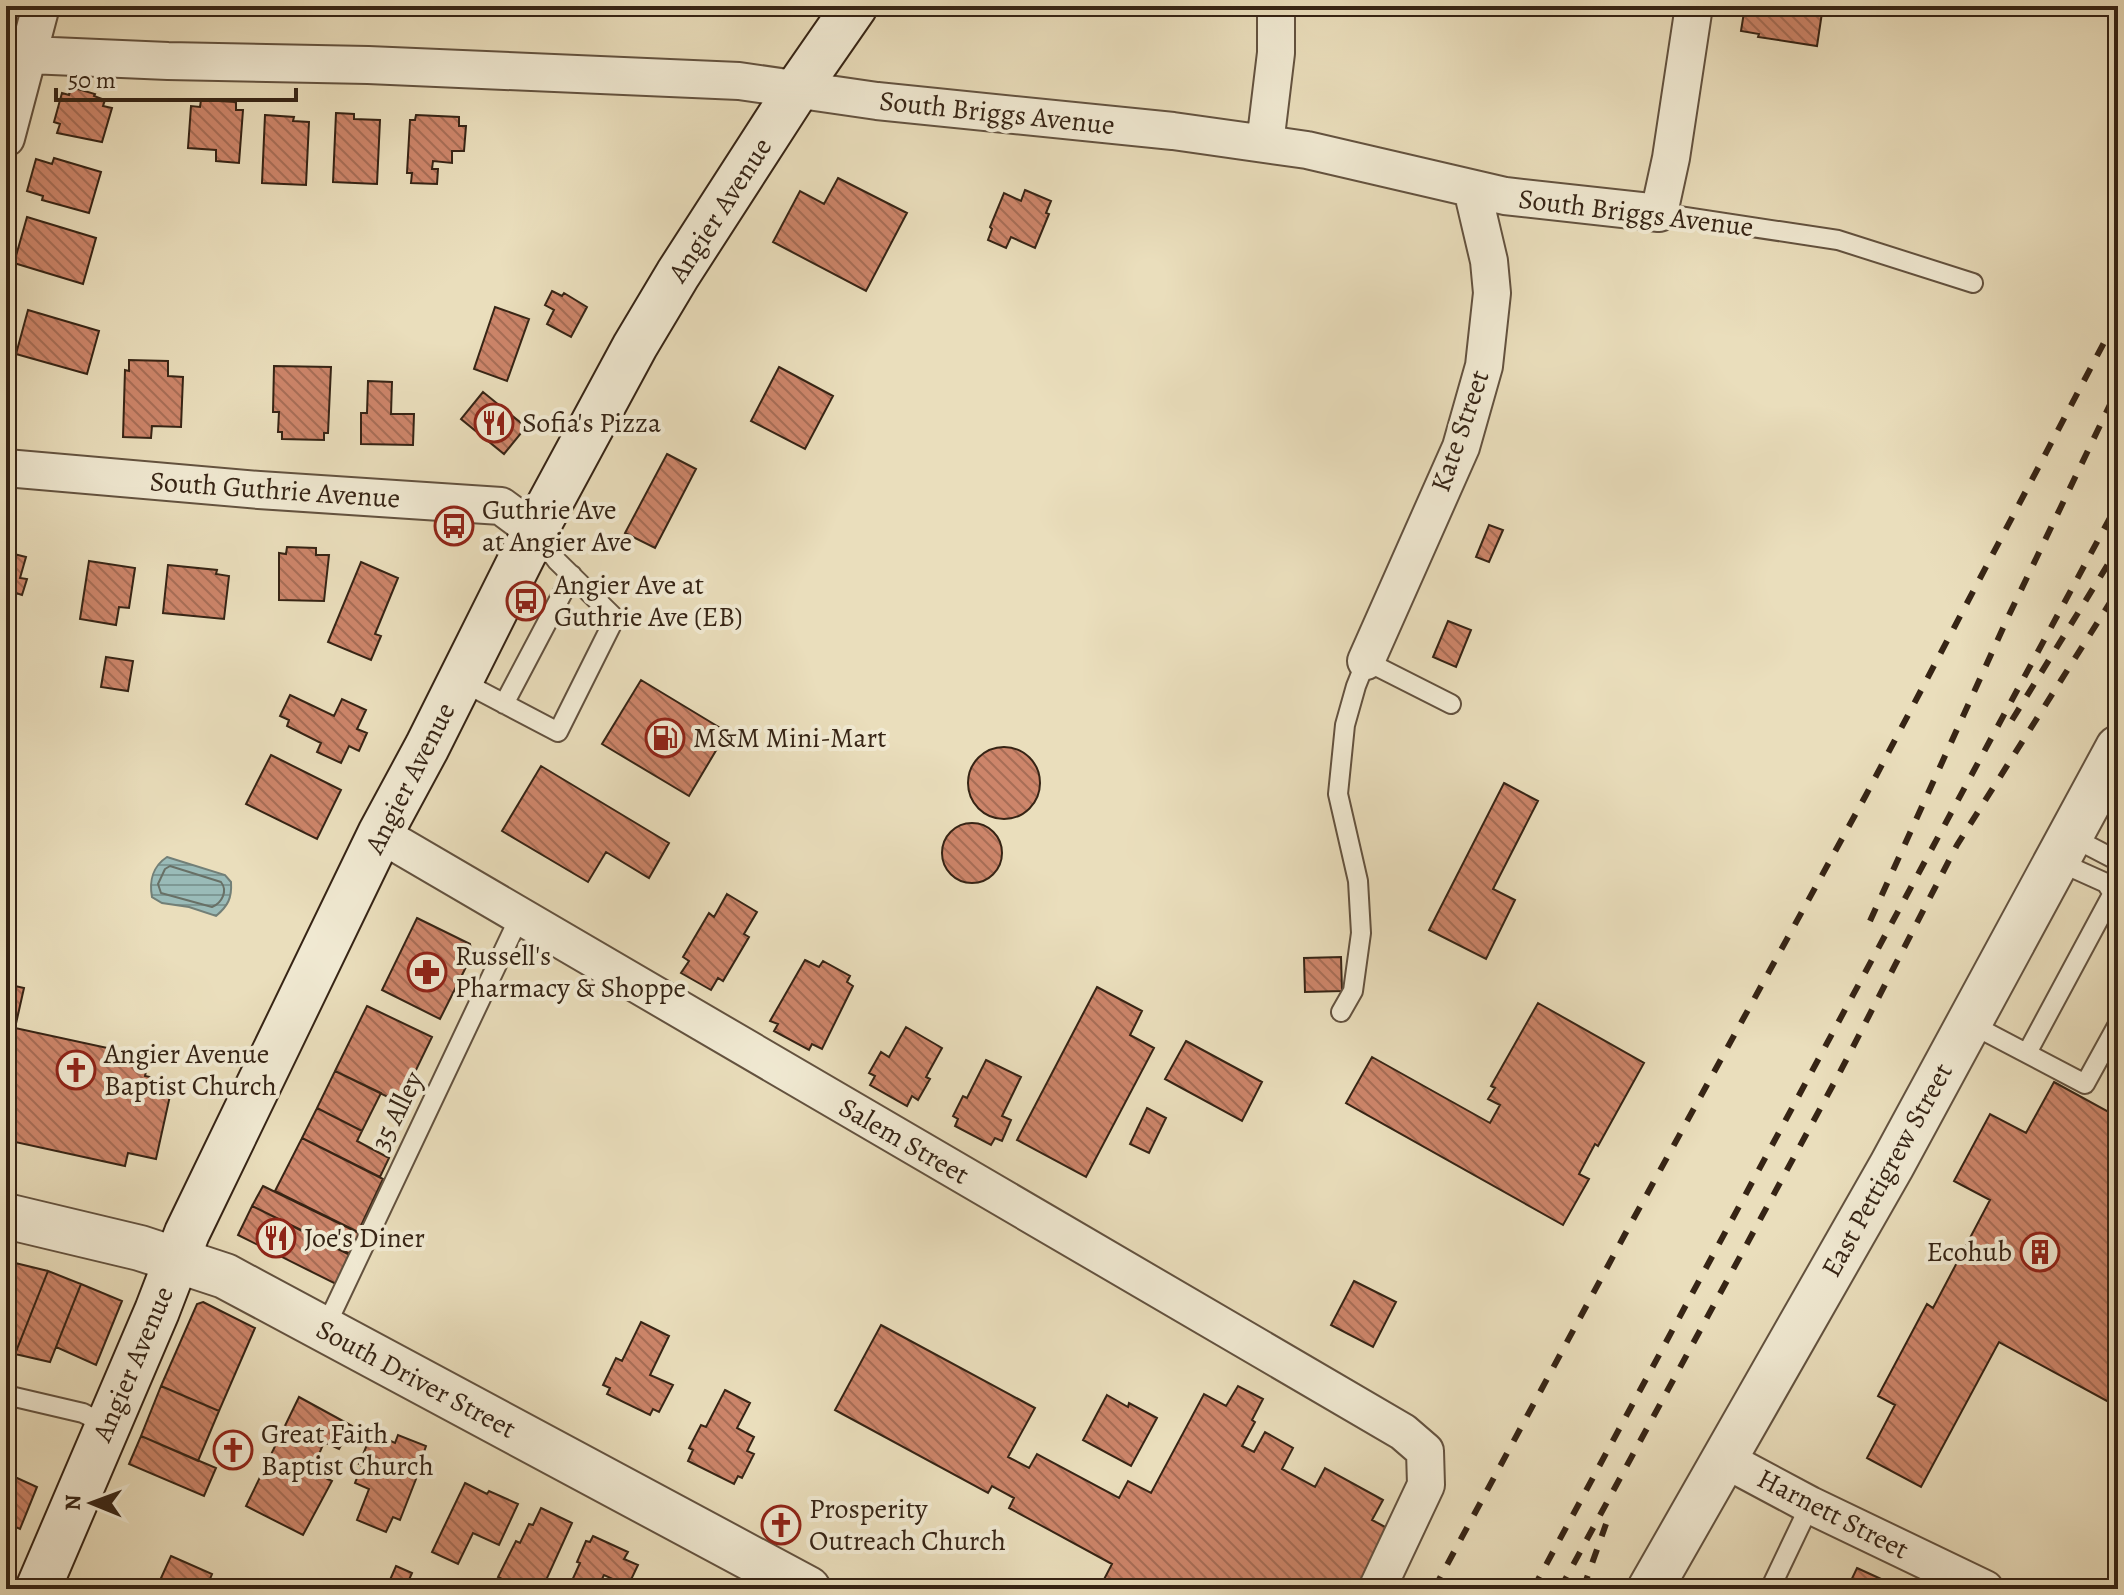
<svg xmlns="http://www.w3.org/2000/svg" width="2124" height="1595" font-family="Alegreya,serif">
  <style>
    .water { fill: url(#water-rules); stroke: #727f77; stroke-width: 2 }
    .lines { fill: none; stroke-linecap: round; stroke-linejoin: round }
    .shore { stroke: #687066; stroke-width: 2 }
    .building { fill: url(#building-back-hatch); stroke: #362415; stroke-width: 2 }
    .service-casing { stroke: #63523f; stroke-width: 22 }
    .minor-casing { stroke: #63523f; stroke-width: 40 }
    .tertiary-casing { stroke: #63523f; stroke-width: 48 }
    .secondary-casing { stroke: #362415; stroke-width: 48 }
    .service { stroke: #f1ead3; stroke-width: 18 }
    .minor { stroke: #f1ead3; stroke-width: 36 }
    .tertiary { stroke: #f1ead3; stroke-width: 44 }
    .secondary { stroke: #f1ead3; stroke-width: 44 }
    .rail { stroke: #362415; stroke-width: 6; stroke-dasharray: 14 14; stroke-linecap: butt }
    .labels { text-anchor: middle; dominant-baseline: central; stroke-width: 8; stroke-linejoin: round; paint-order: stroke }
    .street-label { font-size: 28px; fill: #362415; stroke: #f1ead3 }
    .poi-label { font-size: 28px; fill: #362415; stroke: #f1ead3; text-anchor: start }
  </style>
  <defs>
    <pattern id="water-rules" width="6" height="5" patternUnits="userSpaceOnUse" patternTransform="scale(2)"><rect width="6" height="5" fill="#9abbb8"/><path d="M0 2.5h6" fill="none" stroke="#7e9894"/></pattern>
    <pattern id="building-back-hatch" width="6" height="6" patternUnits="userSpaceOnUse" patternTransform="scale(2)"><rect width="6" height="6" fill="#cd856a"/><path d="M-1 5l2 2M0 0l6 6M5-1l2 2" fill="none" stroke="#a76d56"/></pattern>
  </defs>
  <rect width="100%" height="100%" fill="#eadebc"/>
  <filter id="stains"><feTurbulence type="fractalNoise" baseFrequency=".0025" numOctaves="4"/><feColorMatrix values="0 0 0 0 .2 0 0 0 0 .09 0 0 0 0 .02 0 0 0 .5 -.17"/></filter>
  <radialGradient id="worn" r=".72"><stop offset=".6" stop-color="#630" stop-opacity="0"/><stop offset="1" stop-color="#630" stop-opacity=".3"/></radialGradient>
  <path class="water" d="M167,857L225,875L231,882C232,898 228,906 216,916L189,907L162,903L152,897C149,881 153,866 167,857Z"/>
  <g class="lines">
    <path class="shore" d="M170,866L221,882C228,891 222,903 212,907L161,893L158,884L165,869Z"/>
  </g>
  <path class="building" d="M1745,6H1823L1817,46L1758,37L1759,34L1741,31Z
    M71,87L95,94L94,96L105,100L103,106L112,108L102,142L57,133L60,124L54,122L62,93L69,95Z
    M201,100L236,102V110H243L239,163L216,161V150L188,148L191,106L200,107Z
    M336,113L354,114V119L380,120L377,184L333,182Z
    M265,115L294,117L293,121L309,122L306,185L262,183Z
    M416,115L459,117V126H466L464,151H452V163L433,161L432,169H438L437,184L411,183L412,173H407L410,120H415Z
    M54,158L101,172L89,213L42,200L43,196L27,191L36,159L52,164Z
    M838,178L907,213L866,291L773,242L800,191L824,204Z
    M1025,190L1051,201L1046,213L1049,214L1035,248L1011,237L1006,248L988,240L992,229L990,227L1004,193L1021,201Z
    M27,217L96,238L83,284L14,263Z
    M552,291L562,296L564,293L587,307L571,337L547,324L554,310L545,305Z
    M495,307L529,319L507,381L474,369Z
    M28,310L99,331L87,374L16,354Z
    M129,360L168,361V376L183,377L181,427L152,426L151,438L123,437L125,370L129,371Z
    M274,366L331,367L328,433H324V440L282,439V432H278L279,412H273Z
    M779,367L833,396L805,449L751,421Z
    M368,381L392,382L391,414H414L413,445L361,444V413H367Z
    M483,392L526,427L504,454L461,419Z
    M667,454L696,469L655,548L625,533Z
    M1489,525L1503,530L1489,562L1476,557Z
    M287,547L316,548V555H329L324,601L279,600V553L286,554Z
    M6,552L26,557L20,578L27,579L22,595L16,593L15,598L6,595Z
    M89,561L135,568L129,608L119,607L116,625L80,619Z
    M361,562L398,578L375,634L381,636L371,660L328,642Z
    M168,565L217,570L216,574L229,576L224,619L163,613Z
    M1448,621L1471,630L1456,667L1433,657Z
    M106,657L133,661L128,691L101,687Z
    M641,680L727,732L689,796L602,744Z
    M290,695L334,716L342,699L366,710L357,729L367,733L359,751L349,746L341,763L317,752L321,743L287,726L289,720L280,716Z
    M968 783a36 36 0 1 1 72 0a36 36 0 1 1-72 0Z
    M271,755L341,790L317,839L246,804Z
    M541,766L669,843L649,878L606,852L588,882L502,831Z
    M1504,783L1538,801L1493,889L1515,900L1486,959L1429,930Z
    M942 853a30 30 0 1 1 60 0a30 30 0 1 1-60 0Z
    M727,894L757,912L744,934L749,937L723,981L718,978L711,990L681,973L689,961L683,957L709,913L714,917Z
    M417,918L470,944L472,955L440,1019L382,990Z
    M1341,957L1342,991L1305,992L1304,958Z
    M805,960L819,967L823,961L850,976L847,982L853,986L822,1049L812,1044L809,1050L774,1031L778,1024L770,1021Z
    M6,984L24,988L15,1028L149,1057L145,1076L173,1082L156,1159L128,1153L125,1166L6,1140Z
    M1097,987L1142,1011L1130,1035L1154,1048L1086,1177L1017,1140Z
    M1538,1003L1644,1063L1598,1146L1595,1144L1579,1174L1589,1179L1563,1225L1346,1103L1372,1057L1490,1123L1500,1105L1488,1099L1495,1088L1491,1086Z
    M367,1006L432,1037L400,1103L335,1071Z
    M906,1027L942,1048L926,1077L930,1079L918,1100L912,1096L907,1106L870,1085L875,1076L869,1073L881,1052L889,1057Z
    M1186,1041L1262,1082L1242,1121L1165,1079Z
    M986,1060L1021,1077L1002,1116L1011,1120L1002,1141L995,1138L991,1145L955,1126L958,1119L953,1116L963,1096L967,1098Z
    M335,1071L381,1093L362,1131L317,1108Z
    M2054,1082L2118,1117V1407L1999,1342L1921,1487L1867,1458L1895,1405L1878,1396L1927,1304L1933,1308L1990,1200L1954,1181L1990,1114L2026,1133Z
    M317,1108L362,1131L357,1141L389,1158L380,1177L302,1138Z
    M1147,1108L1166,1118L1149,1153L1130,1144Z
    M302,1138L383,1179L358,1232L275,1191Z
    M263,1186L361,1234L350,1254L252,1206Z
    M252,1206L354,1257L340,1286L238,1235Z
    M7,1261L48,1271L15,1354L6,1352Z
    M48,1271L81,1284L50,1362L15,1354Z
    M1354,1281L1396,1302L1373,1347L1331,1325Z
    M81,1284L122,1301L96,1365L56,1347Z
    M203,1302L255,1328L219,1411L161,1386L197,1304Z
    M641,1322L669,1336L650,1375L673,1385L659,1412L653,1409L650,1415L607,1394L610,1388L603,1385L616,1358L622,1361Z
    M881,1325L1035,1408L1008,1457L1029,1468L1037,1454L1119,1498L1128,1481L1151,1493L1204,1394L1226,1406L1238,1386L1263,1399L1252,1420L1255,1422L1242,1446L1254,1452L1265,1432L1293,1448L1282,1469L1315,1487L1325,1468L1383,1500L1372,1520L1389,1529L1357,1589H1347L1339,1585L1337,1589H1099L1112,1564L1009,1508L1014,1498L992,1486L988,1493L835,1410Z
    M161,1386L219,1411L198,1461L141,1436Z
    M725,1390L750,1403L737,1428L754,1437L747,1451L754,1454L742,1478L738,1476L734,1484L688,1461L693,1450L689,1448L701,1425L706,1427Z
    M1107,1395L1128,1407L1129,1403L1157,1418L1131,1466L1083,1440Z
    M299,1397L352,1426L339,1449L324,1442L312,1471L332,1481L303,1535L246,1506Z
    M375,1434L395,1443L398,1435L426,1446L423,1455L425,1456L400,1520L393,1517L386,1532L357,1520L369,1489L355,1483L362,1465L359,1464L369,1440L372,1442Z
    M141,1436L216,1468L204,1496L129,1464Z
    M6,1473L37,1487L20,1529L9,1524L6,1526Z
    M465,1483L487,1494L489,1491L518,1504L499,1545L473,1533L458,1564L432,1552Z
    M541,1508L572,1523L542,1589H522L498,1577L516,1541L520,1543L529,1524L533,1525Z
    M593,1536L628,1552L624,1559L638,1565L628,1586L604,1575L597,1589H578L570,1585L580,1563L577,1562L586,1541L590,1542Z
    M171,1556L212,1574L206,1589H156Z
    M396,1566L412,1573L405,1589H386Z
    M1857,1568L1903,1589H1847Z"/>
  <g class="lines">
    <g class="service-casing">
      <path id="service" d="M1659,213L1838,240L1973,283
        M461,681L558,732L615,618L557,561L536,533
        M504,704L572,575
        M2070,836L2118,861
        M2057,861L2106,883L2118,902
        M1341,1012L1353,991L1361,933L1358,881L1338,794L1345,725L1356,686L1366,661L1451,704
        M1969,1023L2085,1084L2118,1024
        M2027,1053L2113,893
        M324,1330L520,916
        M6,1395L83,1413L108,1426
        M1770,1589L1810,1505"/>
    </g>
    <g class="minor-casing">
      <path id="minor" d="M6,54L168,61L368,65L739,81L877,101L1173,131L1307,150L1505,196L1659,213L1671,158L1694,6
        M6,138L41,6
        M1265,144L1276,53V6
        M6,468L259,490L501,506L535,531
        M1366,661L1461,447L1484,366L1492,293L1489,261L1472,189
        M380,834L1403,1432L1425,1451L1426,1485L1377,1589
        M1724,1459L1810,1505L1985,1589"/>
    </g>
    <g class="tertiary-casing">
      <path id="tertiary" d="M6,1216L140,1248L225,1276L808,1589
        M1650,1589L1892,1165L2118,748"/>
    </g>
    <g class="secondary-casing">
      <path id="secondary" d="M38,1589L157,1311L187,1233L380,834L427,747L535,531L635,346L678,274L796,91L855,6"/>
    </g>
    <use href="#service" class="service"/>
    <use href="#minor" class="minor"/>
    <use href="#tertiary" class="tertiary"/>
    <use href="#secondary" class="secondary"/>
    <path class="rail" d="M2012,720L2118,548
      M1870,921L2009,615L2118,388
      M1434,1589L1624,1236L1866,795L2118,316
      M1533,1589L2118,503
      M1560,1589L1840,1072L1957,845L2118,590
      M1583,1589L1606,1524"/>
  </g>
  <defs>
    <g id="restaurant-ring" transform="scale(2)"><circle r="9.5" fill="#f1ead3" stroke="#8f2418" stroke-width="1.5"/><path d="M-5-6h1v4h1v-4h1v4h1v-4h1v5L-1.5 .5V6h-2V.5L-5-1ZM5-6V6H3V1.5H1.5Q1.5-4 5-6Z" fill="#8f2418"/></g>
    <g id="bus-ring" transform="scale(2)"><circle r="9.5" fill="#f1ead3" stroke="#8f2418" stroke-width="1.5"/><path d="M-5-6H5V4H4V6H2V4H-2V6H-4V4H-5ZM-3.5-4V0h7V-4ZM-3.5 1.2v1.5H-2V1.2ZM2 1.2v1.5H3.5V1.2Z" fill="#8f2418"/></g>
    <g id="fuel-ring" transform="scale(2)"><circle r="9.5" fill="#f1ead3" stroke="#8f2418" stroke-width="1.5"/><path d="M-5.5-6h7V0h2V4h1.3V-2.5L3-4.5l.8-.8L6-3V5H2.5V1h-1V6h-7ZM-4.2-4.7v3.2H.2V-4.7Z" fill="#8f2418"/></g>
    <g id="pharmacy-ring" transform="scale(2)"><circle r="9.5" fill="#f1ead3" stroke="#8f2418" stroke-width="1.5"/><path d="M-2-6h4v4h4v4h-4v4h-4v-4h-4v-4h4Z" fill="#8f2418"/></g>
    <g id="church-ring" transform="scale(2)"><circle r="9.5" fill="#f1ead3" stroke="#8f2418" stroke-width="1.5"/><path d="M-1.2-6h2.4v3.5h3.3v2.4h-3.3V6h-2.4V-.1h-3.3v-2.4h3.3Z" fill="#8f2418"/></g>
    <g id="building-ring" transform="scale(2)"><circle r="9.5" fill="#f1ead3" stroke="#8f2418" stroke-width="1.5"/><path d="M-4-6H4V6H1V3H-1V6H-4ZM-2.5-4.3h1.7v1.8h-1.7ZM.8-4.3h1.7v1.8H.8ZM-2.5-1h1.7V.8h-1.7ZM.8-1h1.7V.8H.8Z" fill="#8f2418"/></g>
  </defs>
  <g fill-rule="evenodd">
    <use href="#restaurant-ring" x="494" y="423"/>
    <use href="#bus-ring" x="454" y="526"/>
    <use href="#bus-ring" x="526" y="601"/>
    <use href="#fuel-ring" x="665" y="738"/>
    <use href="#pharmacy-ring" x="427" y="972"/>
    <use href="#church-ring" x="76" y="1070"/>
    <use href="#restaurant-ring" x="276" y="1238"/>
    <use href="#building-ring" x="2040" y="1252"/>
    <use href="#church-ring" x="233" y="1450"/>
    <use href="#church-ring" x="781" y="1525"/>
  </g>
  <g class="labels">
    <g class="street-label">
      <text transform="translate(997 113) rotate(6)">South Briggs Avenue</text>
      <text transform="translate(720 210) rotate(-57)">Angier Avenue</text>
      <text transform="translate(1636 213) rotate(7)">South Briggs Avenue</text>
      <text transform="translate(1460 431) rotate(-71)">Kate Street</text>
      <text transform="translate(275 490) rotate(4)">South Guthrie Avenue</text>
      <text transform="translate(410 778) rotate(-63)">Angier Avenue</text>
      <text transform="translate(397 1111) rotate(-64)">35 Alley</text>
      <text transform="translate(904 1141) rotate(30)">Salem Street</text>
      <text transform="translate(1887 1170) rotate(-61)">East Pettigrew Street</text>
      <text transform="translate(133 1364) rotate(-67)">Angier Avenue</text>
      <text transform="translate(416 1379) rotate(28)">South Driver Street</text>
      <text transform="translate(1833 1514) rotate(27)">Harnett Street</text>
    </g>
    <g class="poi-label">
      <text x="522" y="423">Sofia's Pizza</text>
      <text x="482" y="510">Guthrie Ave<tspan x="482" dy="32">at Angier Ave</tspan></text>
      <text x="554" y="585">Angier Ave at<tspan x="554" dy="32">Guthrie Ave (EB)</tspan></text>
      <text x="693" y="738">M&amp;M Mini-Mart</text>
      <text x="455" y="956">Russell's<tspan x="455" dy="32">Pharmacy &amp; Shoppe</tspan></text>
      <text x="104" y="1054">Angier Avenue<tspan x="104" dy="32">Baptist Church</tspan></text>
      <text x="304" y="1238">Joe's Diner</text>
      <text x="2012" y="1252" text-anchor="end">Ecohub</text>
      <text x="261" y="1434">Great Faith<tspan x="261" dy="32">Baptist Church</tspan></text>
      <text x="809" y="1509">Prosperity<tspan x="809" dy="32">Outreach Church</tspan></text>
    </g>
  </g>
  <rect width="2124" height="1595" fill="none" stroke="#eadebc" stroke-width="32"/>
  <rect x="8" y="8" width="2108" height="1579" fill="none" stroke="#362415" stroke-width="4"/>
  <rect x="16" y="16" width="2092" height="1563" fill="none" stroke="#362415" stroke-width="2"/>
  <g transform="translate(92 1503) rotate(271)" stroke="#f1ead3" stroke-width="6" paint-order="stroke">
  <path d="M0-6L14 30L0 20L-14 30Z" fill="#362415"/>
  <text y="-12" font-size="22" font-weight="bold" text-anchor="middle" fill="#362415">N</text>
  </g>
  <path d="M56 88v12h240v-12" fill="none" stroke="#362415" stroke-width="4"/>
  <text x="68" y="88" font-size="24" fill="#362415" stroke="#f1ead3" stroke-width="6" paint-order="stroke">50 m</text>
  <rect width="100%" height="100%" filter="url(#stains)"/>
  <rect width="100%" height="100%" fill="url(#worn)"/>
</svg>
